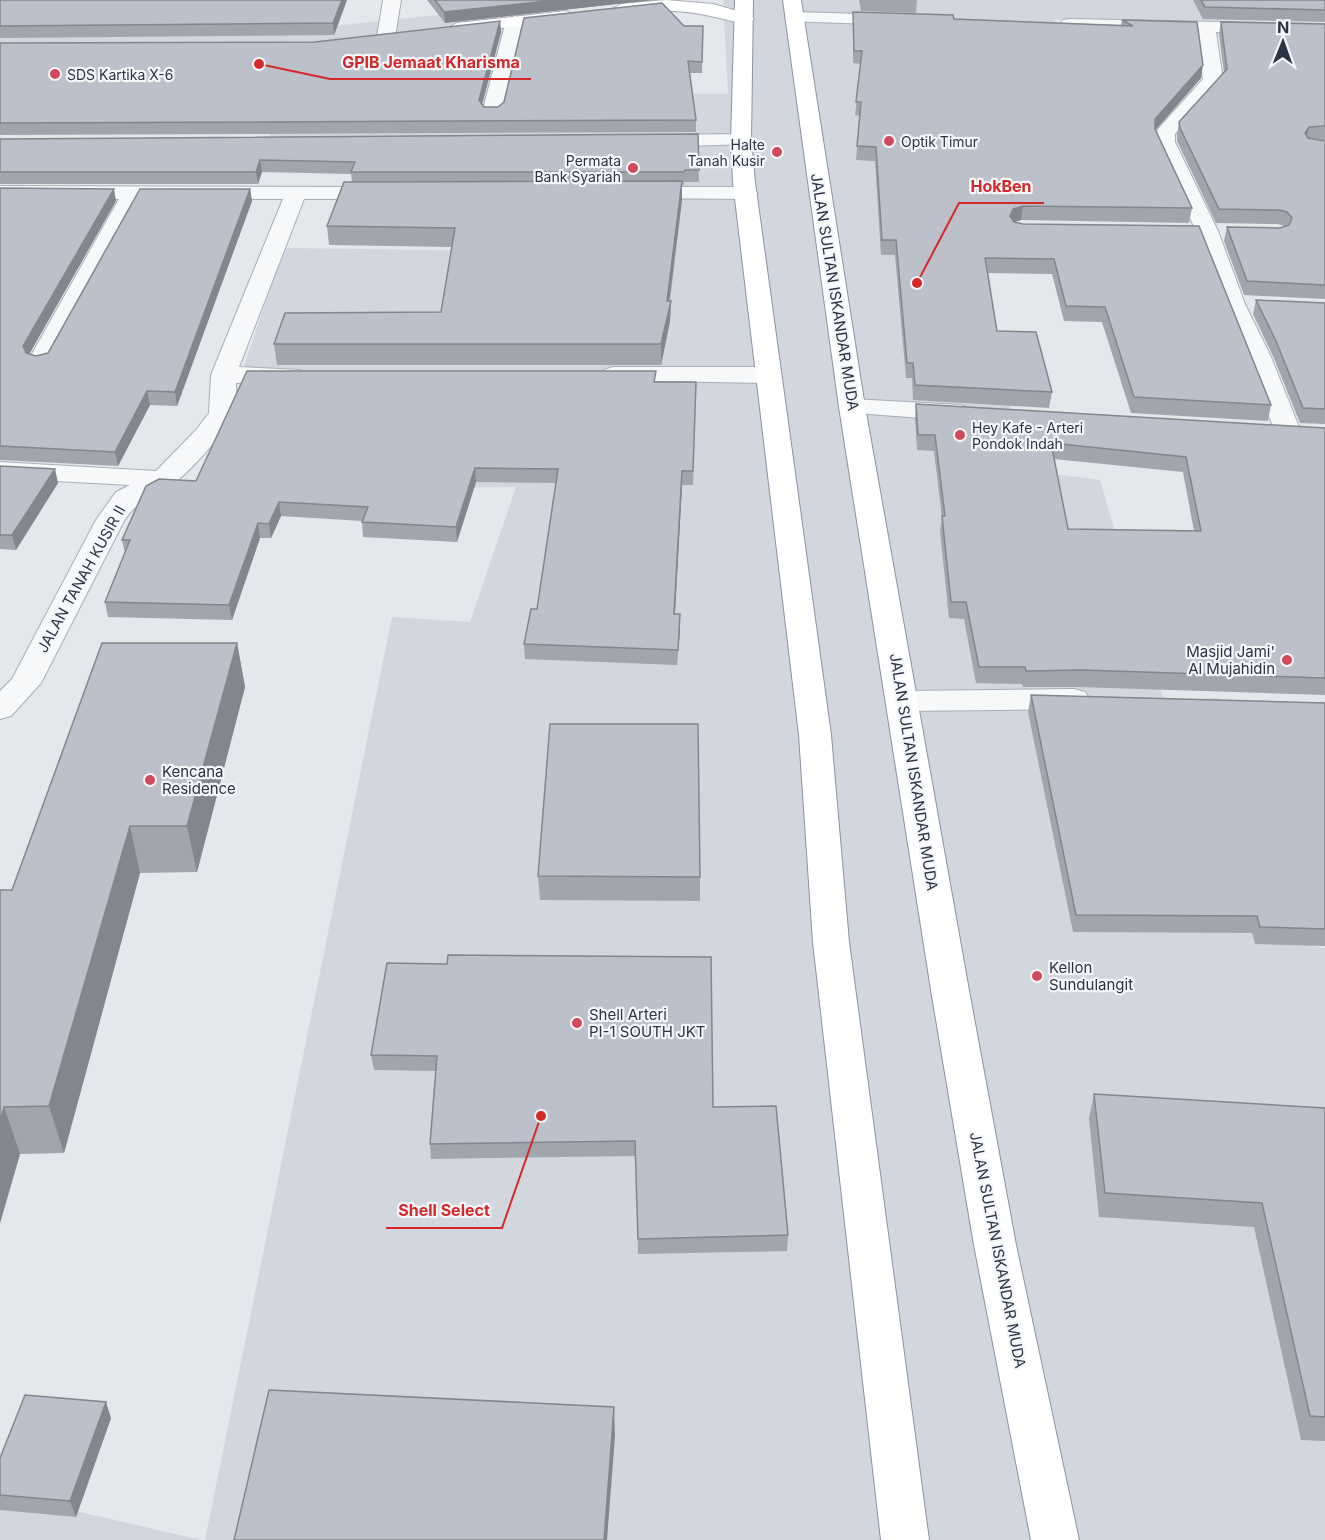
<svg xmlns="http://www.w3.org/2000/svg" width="1325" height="1540" font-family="Inter,sans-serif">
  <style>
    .built { fill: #d2d6de }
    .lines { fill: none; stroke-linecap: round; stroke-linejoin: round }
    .minor-casing { stroke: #a9aeb7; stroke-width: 2 }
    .secondary-casing { stroke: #a9aeb7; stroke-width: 2 }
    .trunk-casing { stroke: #8b94a3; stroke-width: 2 }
    .minor { fill: #f7f8fa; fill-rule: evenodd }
    .secondary { fill: #fff; fill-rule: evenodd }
    .trunk { fill: #fff; fill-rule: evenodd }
    .wall { fill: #a1a5ae; fill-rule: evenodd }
    .shaded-wall { fill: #83868d }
    .building { fill: #bbc0ca; stroke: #83868d; stroke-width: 1.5; fill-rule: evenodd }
    .poi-dot { fill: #d1495b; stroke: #f4f6f9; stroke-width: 2 }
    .labels { text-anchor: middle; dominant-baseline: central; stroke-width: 4.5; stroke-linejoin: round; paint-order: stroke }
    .far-poi-label { font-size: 14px; fill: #2b3445; stroke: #f4f6f9; text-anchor: start }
    .street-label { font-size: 15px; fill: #2b3445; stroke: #f4f6f9 }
    .poi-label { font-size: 15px; fill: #2b3445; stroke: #f4f6f9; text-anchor: start }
    .leader { fill: none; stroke: #d62828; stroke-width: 2 }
    .callout-dot { fill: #d62828; stroke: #f4f6f9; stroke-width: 2 }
    .callout-label { font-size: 16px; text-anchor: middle; font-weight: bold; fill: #d62828; stroke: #f4f6f9; stroke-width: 4.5; stroke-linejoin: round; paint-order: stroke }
  </style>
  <rect width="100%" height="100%" fill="#e4e7ec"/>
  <path class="built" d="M723,0H1325V21L1055,20L1065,117L976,170L1004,387L1031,471L1100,480L1164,700L1219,698L1266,939L1325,948V1540H205L392,617L470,622L516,487L406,489L242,372L284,248L509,251L520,188L266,143L288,97L0,95V32L288,31L537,4L528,92L728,94Z
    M0,1494L202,1540H0Z"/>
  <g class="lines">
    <g class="minor-casing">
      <path id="minor" d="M383,0H401L395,37L386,43L377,37Z
        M794,12L897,15L906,20L897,25L788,21L785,17Z
        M515,16L524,21L502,113L499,117H485L482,113L506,21Z
        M1069,19L1325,24V34L1216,32L1223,80L1175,134V142L1218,231L1245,304L1271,357L1301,432L1297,438L1288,440L1279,438L1275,432L1247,357L1221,304L1196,231L1155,142L1158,129L1203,79L1197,32L1063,28L1060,24L1063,20Z
        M741,134L748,136L751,140L748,144L653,147L646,145L643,141L646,137L653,135Z
        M0,186L385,187L393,188L396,193L393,198L385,199H304L239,367L300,370L304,375L300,380L236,383C236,392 238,407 234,415C224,433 188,474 172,485C150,500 140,497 124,521L41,683L11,716L0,719V691L12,679L96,520L116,492L130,485L0,478V462L156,471L196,430L209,413L211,375L283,199H141L52,361L49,366L40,368L31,366L28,361L119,199L0,198Z
        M638,187H746L754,188L757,193L754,198L746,199L630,198L627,193L630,188Z
        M613,367H767L776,370L780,375L776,380L767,383L604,380L600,375L604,370Z
        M852,399L961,405L970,408L974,413L970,418L961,421L843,412L839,407L843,402Z
        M1074,689L1085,692L1090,699L1085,706L1074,709L902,711L891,708L886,701L891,694L902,691Z"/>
    </g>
    <g class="secondary-casing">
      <path id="secondary" d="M666,0L713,4L751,15L754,19L745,24C711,16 688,9 652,11C641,12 619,19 612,9L621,4Z
        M566,11L575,16L572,20L457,33L448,28L457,23Z"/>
    </g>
    <g class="trunk-casing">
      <path id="trunk" d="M735,0H753L751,140L755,182L831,735L849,942L929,1540H881L813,942L799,735L733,182L731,140Z
        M783,0H801L865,407L970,996L1016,1245L1079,1540H1031L974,1245L932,996L839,407Z"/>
    </g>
    <use href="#minor" class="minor"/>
    <use href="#secondary" class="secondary"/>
    <use href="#trunk" class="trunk"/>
  </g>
  <path class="wall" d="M0,0H347L334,35L0,38Z
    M427,0H653L445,23Z
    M859,0H917L916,13L861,11Z
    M1193,0H1325V22L1203,19Z
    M853,12L954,19L1121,25L1122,20L1197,22L1201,78L1155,130L1192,208L1189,223L1021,220L1014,222L1271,405L1268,421L1131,413L1102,322L1064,321L1052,274L987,273L997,331L1052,392L1049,408L913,400L912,378H906L895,255H881L875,161L856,160L860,116L855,115L861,64L853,63Z
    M500,21L501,32L482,104L484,107H498L684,26H703L702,73H690L696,120V132L0,135V43L315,42Z
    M1221,22L1325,24V140H1318L1325,141V299L1244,295L1224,241L1227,227L1280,228L1285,226L1277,224L1216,223L1177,141V135L1179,122L1224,73L1219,34Z
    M698,134L699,182H684V185H682V200L670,301H671L670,321L661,365H277L274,344L441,312L452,247L329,245L327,226L352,182L351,174L262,172L258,184H0V139Z
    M0,188L116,201L29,354L36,356L48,353L250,189L252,201L177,406L150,405L118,466L0,460Z
    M1256,300L1325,303V424L1300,423L1273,356L1253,314Z
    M656,382H696L693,485H682L675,614L680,629L677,665L525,659L524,644L537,609L556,483L476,482L457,542L363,537L362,521L281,516L271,538H260L232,620L108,617L105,602L125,553L122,540L196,481Z
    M916,404L1325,428V695L1079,687H1023L1022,684L976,683L964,619L949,618L940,531L942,518L934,451L917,450L915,419ZM1054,459L1183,472L1194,531L1068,529Z
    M0,466L58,483L16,550L0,549Z
    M237,643L245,687L197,872L140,873L64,1153L20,1154L0,1223L12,890Z
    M1031,695L1325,703V946L1255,944L1252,933L1073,932L1028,712Z
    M538,876L700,877V901L540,900Z
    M387,963L713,1107L788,1235L787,1251L638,1254L636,1156L431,1159L430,1144L436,1071L374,1070L371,1055Z
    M1094,1094L1325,1108V1441L1301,1440L1254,1227L1099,1217L1089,1118Z
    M111,1418L76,1517L0,1510V1458Z"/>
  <path class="shaded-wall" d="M342,0H347L334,35L333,23Z
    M557,0H653L445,23L444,12Z
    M500,21L501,32L480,112L479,100Z
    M1203,65L1201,78L1153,133L1155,119Z
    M1309,127L1306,140L1305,133Z
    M260,160L262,172L258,184L256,172Z
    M682,181V200L668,310L671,301L670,321L661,365V344Z
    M114,189L116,201L26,360L23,346Z
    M250,189L252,201L177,406L175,392Z
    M1023,206L1021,220L1011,223L1010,216L1013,209Z
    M147,391L150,405L118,466L115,452Z
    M475,468L476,482L457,542L456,527Z
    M55,469L58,483L16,550L12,535Z
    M682,471V485L674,629V614Z
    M279,502L281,516L271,538L269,524Z
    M258,523L260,538L232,620L229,605Z
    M680,614V629L677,665L678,650Z
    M237,643L245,687L197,872L187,826Z
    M130,826L140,873L64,1153L49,1106Z
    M4,1107L20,1154L0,1223V1121Z
    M106,1402L111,1418L76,1517L70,1501Z
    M614,1407L615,1436L607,1540H604Z"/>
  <path class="building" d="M0,0H342L333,23L0,26Z
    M435,0H557L444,12Z
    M1201,0H1325V10L1205,7Z
    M662,3L684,26H703L702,62L688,61L696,120L0,123V43L315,42L500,21L479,100L484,107H498L504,102L524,18Z
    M853,12L953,15L954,19L1133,26L1122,20L1197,22L1203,65L1155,119V129L1192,208L1023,206L1013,209L1010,216L1014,222L1023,224L1199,226L1271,405L1134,397L1105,307L1066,306L1054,259L985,258L997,331L1036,332L1052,392L915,385L913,363H907L896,240H882L876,147L857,146L861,102H856L862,51H854Z
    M1221,22L1325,24V126L1309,127L1305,133L1308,138L1325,141V285L1247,281L1227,227L1280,228L1289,225L1292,218L1287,212L1279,210L1219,209L1180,128L1179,122L1227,69Z
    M698,134L699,170H685L684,172H351L355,162L260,160L256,172H0V139Z
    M682,181L667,301H671L661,344H274L285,313L441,312L455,228L327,226L344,182Z
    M0,188L114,189L23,346L26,353L36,356L48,353L140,189H250L175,392L147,391L115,452L0,446Z
    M1256,300L1325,303V409L1303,408L1276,341Z
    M247,371H656L654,382H696L693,471H682L674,614H680L678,650L524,644L531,609H537L558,469L475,468L456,527L362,522L368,507L279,502L269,524L258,523L229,605L105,602L130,540H122L146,486L159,479L196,481Z
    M916,404L1325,428V678L1082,670L1026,671L1025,667H979L966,602H951L942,516H945L935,435H918ZM1051,443L1186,457L1201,531L1068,529Z
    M0,466L55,469L12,535H0Z
    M102,643H237L187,826H130L49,1106L4,1107L0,1121V890H12Z
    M1031,695L1325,703V929L1260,927L1257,916L1076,915Z
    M550,724H698L700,877L538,876Z
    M448,955L711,957L713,1107L776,1106L788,1235L638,1239L635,1141L430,1144L437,1056L371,1055L387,963L447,964Z
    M1094,1094L1325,1108V1417L1310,1416L1262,1203L1105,1193Z
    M269,1390L614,1407L604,1540H234Z
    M25,1395L106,1402L70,1501L0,1495V1458Z"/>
  <g class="poi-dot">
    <circle cx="55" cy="74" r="6"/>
    <circle cx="889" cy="141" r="6"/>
    <circle cx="777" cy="152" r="6"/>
    <circle cx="633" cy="168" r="6"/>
    <circle cx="960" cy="435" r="6"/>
    <circle cx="1287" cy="660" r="6"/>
    <circle cx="150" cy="780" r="6"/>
    <circle cx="1037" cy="976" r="6"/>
    <circle cx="577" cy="1023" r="6"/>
  </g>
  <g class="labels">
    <g class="far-poi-label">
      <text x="67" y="74">SDS Kartika X-6</text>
      <text x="901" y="141">Optik Timur</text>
      <text x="765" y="144" text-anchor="end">Halte<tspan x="765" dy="16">Tanah Kusir</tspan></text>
      <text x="621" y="160" text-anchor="end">Permata<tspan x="621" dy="16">Bank Syariah</tspan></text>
      <text x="972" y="427">Hey Kafe - Arteri<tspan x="972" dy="16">Pondok Indah</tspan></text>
    </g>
    <g class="street-label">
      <text transform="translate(835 292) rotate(81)">JALAN SULTAN ISKANDAR MUDA</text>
      <text transform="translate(81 579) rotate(-61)">JALAN TANAH KUSIR II</text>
      <text transform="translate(914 772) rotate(81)">JALAN SULTAN ISKANDAR MUDA</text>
      <text transform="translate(998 1250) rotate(79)">JALAN SULTAN ISKANDAR MUDA</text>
    </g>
    <g class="poi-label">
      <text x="1275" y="651" text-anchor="end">Masjid Jami'<tspan x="1275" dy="17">Al Mujahidin</tspan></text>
      <text x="162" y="771">Kencana<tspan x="162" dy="17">Residence</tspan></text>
      <text x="1049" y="967">Kellon<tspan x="1049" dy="17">Sundulangit</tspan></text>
      <text x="589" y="1014">Shell Arteri<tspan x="589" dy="17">PI-1 SOUTH JKT</tspan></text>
    </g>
  </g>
  <path class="leader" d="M259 64L330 79H531M917 283L959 203H1044M541 1116L502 1228H386"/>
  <g class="callout-dot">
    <circle cx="259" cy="64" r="6"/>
    <circle cx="917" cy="283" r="6"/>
    <circle cx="541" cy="1116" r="6"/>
  </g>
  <g class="callout-label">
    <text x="431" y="68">GPIB Jemaat Kharisma</text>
    <text x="1001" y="192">HokBen</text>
    <text x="444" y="1216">Shell Select</text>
  </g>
  <g transform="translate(1283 42) rotate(1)" stroke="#f4f6f9" stroke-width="4.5" paint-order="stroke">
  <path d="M0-4.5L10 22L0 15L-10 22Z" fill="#2b3445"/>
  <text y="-9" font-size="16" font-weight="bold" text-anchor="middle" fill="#2b3445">N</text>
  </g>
</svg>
